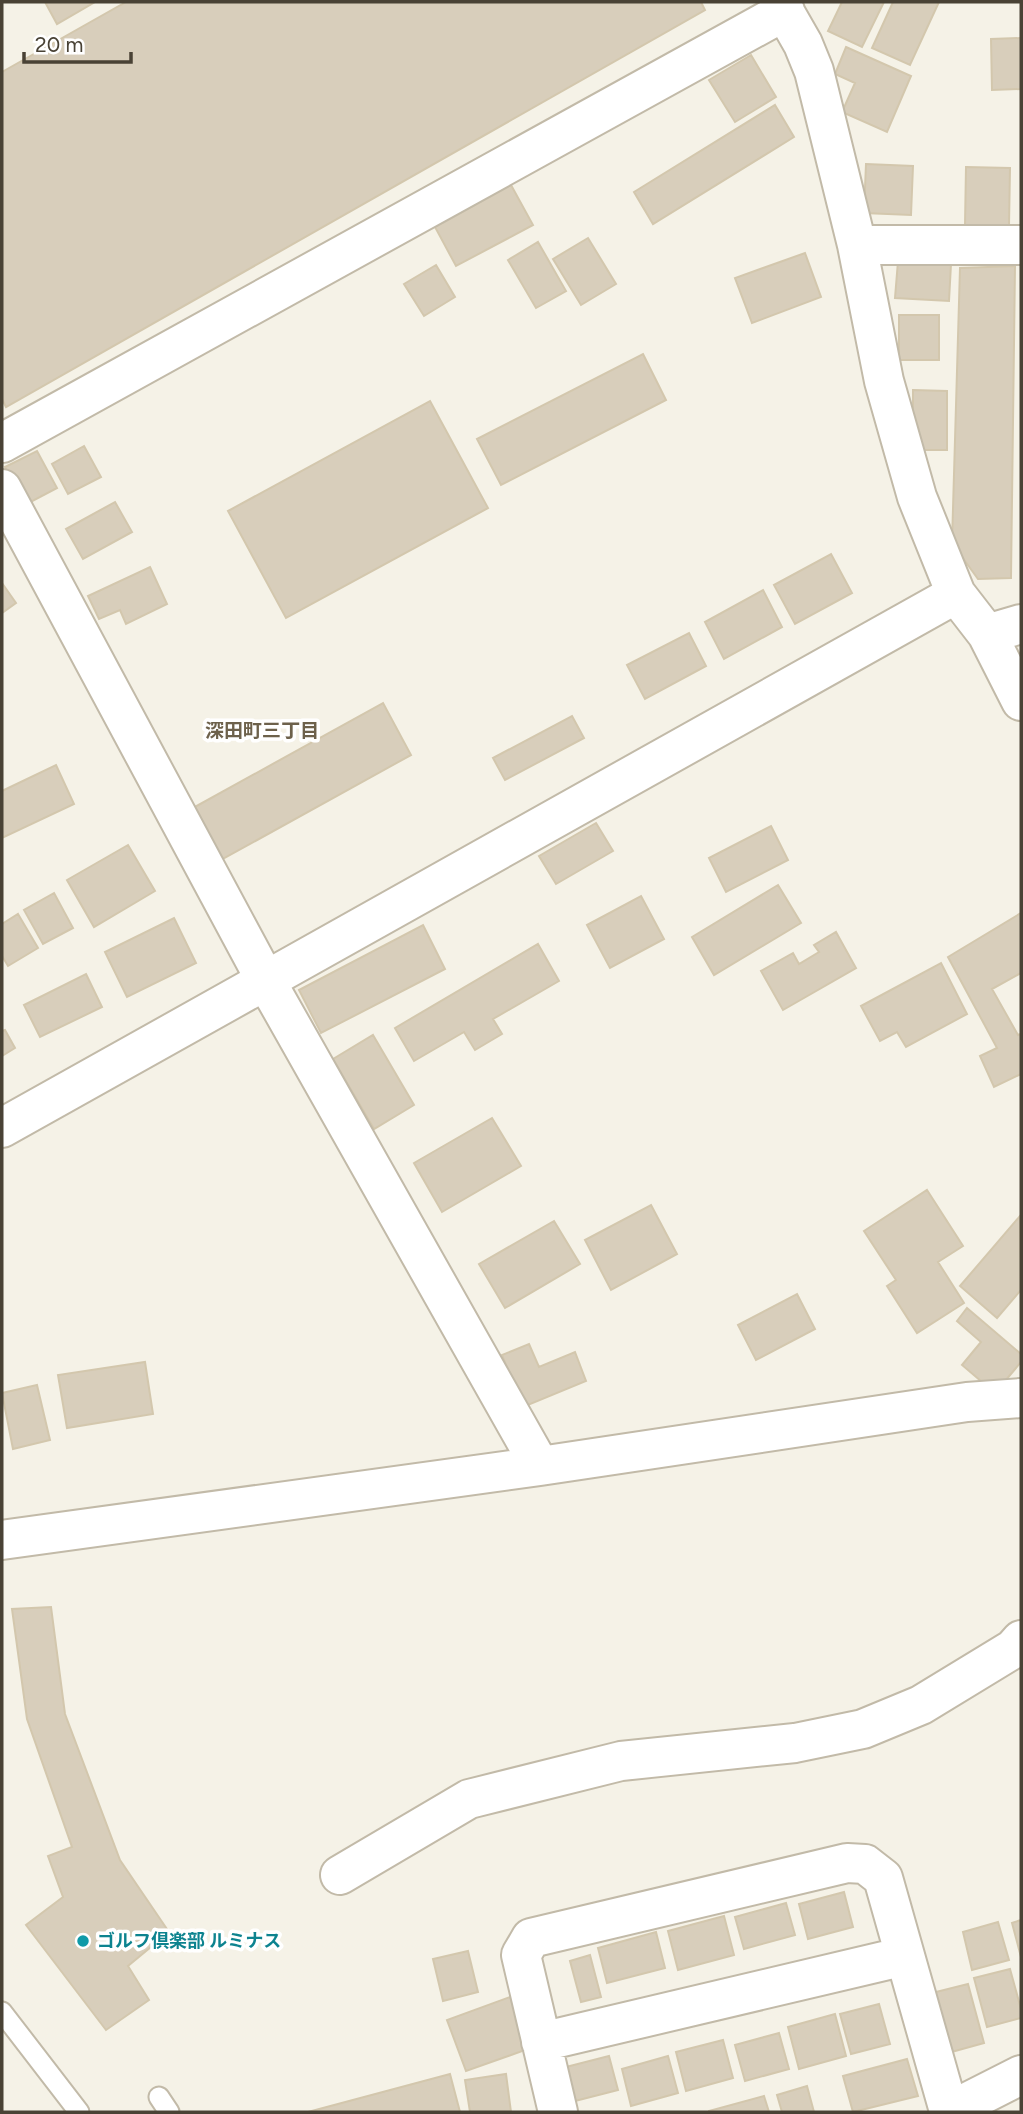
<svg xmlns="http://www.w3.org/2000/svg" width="1023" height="2114" font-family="Figtree,'Noto Sans JP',sans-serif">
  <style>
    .building { fill: #d8cebb; stroke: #d3c7ad; stroke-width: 2 }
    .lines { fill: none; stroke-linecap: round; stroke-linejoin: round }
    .lane-casing { stroke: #c2baa8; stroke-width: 23 }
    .street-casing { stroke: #c2baa8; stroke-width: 42 }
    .lane { stroke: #fff; stroke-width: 19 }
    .street { stroke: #fff; stroke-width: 38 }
    .culture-dot { fill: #0f9aa8; stroke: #fff; stroke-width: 2.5 }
    .labels { text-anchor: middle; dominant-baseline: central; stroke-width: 7; stroke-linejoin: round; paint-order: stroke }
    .culture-label { font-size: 18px; font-weight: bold; fill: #0d838f; stroke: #fff; text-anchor: start }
    .neighbourhood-label { font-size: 19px; font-weight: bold; fill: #6d614b; stroke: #fff }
  </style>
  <rect width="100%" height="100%" fill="#f5f2e7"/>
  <path class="building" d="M45,2H95L57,24Z
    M126,2H701L705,10L6,407L2,399V72Z
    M842,2H884L862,47L828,31Z
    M893,2H939L910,65L872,48Z
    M1021,38V89L992,90L991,39Z
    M846,47L911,76L887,132L842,112L855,83L835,74Z
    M751,55L776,97L735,122L709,80Z
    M775,105L794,137L653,224L634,192Z
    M866,164L913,166L911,215L864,213Z
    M966,167L1010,168L1009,226L965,225Z
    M511,185L533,225L456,266L435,227Z
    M588,238L616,284L581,305L553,259Z
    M538,242L566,291L536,308L508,260Z
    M805,253L821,297L752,323L735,278Z
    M898,261L951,264L949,301L895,298Z
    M436,265L455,297L424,316L404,284Z
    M1015,266L1011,578L978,579L952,543L960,268Z
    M899,315H939V360H899Z
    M643,354L666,400L501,485L477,439Z
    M913,390L947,391V450H913Z
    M430,401L488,508L286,618L228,511Z
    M84,446L101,477L68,494L52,464Z
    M37,451L57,488L25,505L5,467Z
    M115,502L132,532L83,559L66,529Z
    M831,554L852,593L795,624L774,585Z
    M150,567L167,604L126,624L120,610L99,619L88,596Z
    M2,583L16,603L2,613Z
    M763,590L782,627L724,659L705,622Z
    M689,633L706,666L645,699L627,665Z
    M383,703L411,755L221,860L193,808Z
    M572,716L584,738L505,780L493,758Z
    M56,765L74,804L2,838V791Z
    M596,823L613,851L556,884L539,856Z
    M771,826L788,860L726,892L709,858Z
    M128,845L155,891L94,927L67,880Z
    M778,885L801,923L714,975L692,937Z
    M54,893L73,928L43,944L24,910Z
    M641,896L664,939L610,968L587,925Z
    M1021,913V973L992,989L1018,1035L1021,1034V1074L994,1087L980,1056L997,1048L948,957Z
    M18,914L38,948L8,966L2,956V924Z
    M174,918L196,963L127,997L105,952Z
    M423,925L445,969L321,1033L299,990Z
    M836,932L856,968L783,1010L761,971L793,953L799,964L819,952L814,945Z
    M538,944L559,981L493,1019L502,1034L475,1050L464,1032L414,1061L395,1028Z
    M941,963L967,1014L906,1047L897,1032L880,1041L861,1006Z
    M86,974L102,1007L40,1037L24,1005Z
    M5,1030L15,1048L2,1056V1031Z
    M373,1035L414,1105L374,1129L333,1059Z
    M492,1118L521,1166L442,1212L414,1163Z
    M927,1190L963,1246L938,1262L964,1303L917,1333L887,1286L896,1280L864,1231Z
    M651,1205L677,1254L611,1290L585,1240Z
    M1020,1216L1021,1290L997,1318L960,1286Z
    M554,1221L580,1264L505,1308L479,1264Z
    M797,1294L815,1329L756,1360L738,1325Z
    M967,1308L1021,1354V1362L995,1393L962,1365L981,1342L957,1321Z
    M529,1344L539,1367L575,1352L586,1381L523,1407L502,1355Z
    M145,1362L153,1414L67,1428L58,1375Z
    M37,1385L50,1440L13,1449L2,1393Z
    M51,1607L65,1714L120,1860L169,1932L128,1966L149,2000L106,2030L26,1925L63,1897L48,1856L72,1847L27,1719L12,1609Z
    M844,1892L853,1927L808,1939L799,1904Z
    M786,1903L795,1935L744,1949L735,1917Z
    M724,1916L734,1955L678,1970L668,1931Z
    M1021,1920V1957L1012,1923Z
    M998,1922L1009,1960L972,1970L963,1932Z
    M656,1932L665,1968L607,1983L598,1948Z
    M468,1951L478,1992L443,2001L433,1959Z
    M590,1955L601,1997L581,2002L570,1961Z
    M1010,1969L1021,2009V2018L987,2027L974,1978Z
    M968,1984L984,2043L948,2053L932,1993Z
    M510,1997L528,2049L466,2071L447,2020Z
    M879,2004L890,2044L851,2054L840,2014Z
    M835,2014L846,2056L799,2069L788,2027Z
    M779,2033L789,2069L745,2081L735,2045Z
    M723,2040L733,2078L686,2091L676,2052Z
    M609,2056L618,2090L575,2101L566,2067Z
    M668,2056L678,2093L631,2106L622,2069Z
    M907,2059L918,2096L853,2112L843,2076Z
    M450,2074L460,2112H308Z
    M506,2074L511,2112H470L465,2080Z
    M807,2086L814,2112H782L777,2095Z
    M764,2096L769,2112H709V2111Z"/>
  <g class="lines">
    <g class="lane-casing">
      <path id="lane" d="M2,2012L79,2112
        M159,2097L169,2112"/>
    </g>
    <g class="street-casing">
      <path id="street" d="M779,2L803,44L814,71L857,245L884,381L917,497L956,594L987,634L1021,701
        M857,245H1021
        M2,443L785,11
        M2,489L266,981L540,1466
        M987,634L1021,624
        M2,1128L956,594
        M2,1540L540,1466L967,1402L1021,1398
        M340,1875L469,1799L621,1761L795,1743L863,1729L921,1705L1013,1649L1021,1640
        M541,2042L905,1956
        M558,2112L521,1955L531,1938L847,1863L865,1864L883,1878L949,2111
        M948,2112L1021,2075"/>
    </g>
    <use href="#lane" class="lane"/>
    <use href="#street" class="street"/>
  </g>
  <circle class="culture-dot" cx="83" cy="1941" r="7"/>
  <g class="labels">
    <g class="culture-label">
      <text x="97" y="1941">ゴルフ倶楽部 ルミナス</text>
    </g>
    <g class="neighbourhood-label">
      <text x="262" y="730">深田町三丁目</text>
    </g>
  </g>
  <rect width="1023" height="2114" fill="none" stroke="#494235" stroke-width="7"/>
  <path d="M24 52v10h107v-10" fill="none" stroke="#494235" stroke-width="3.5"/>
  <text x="35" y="52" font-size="21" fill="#494235" stroke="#ffffff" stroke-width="5" paint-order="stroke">20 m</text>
</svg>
